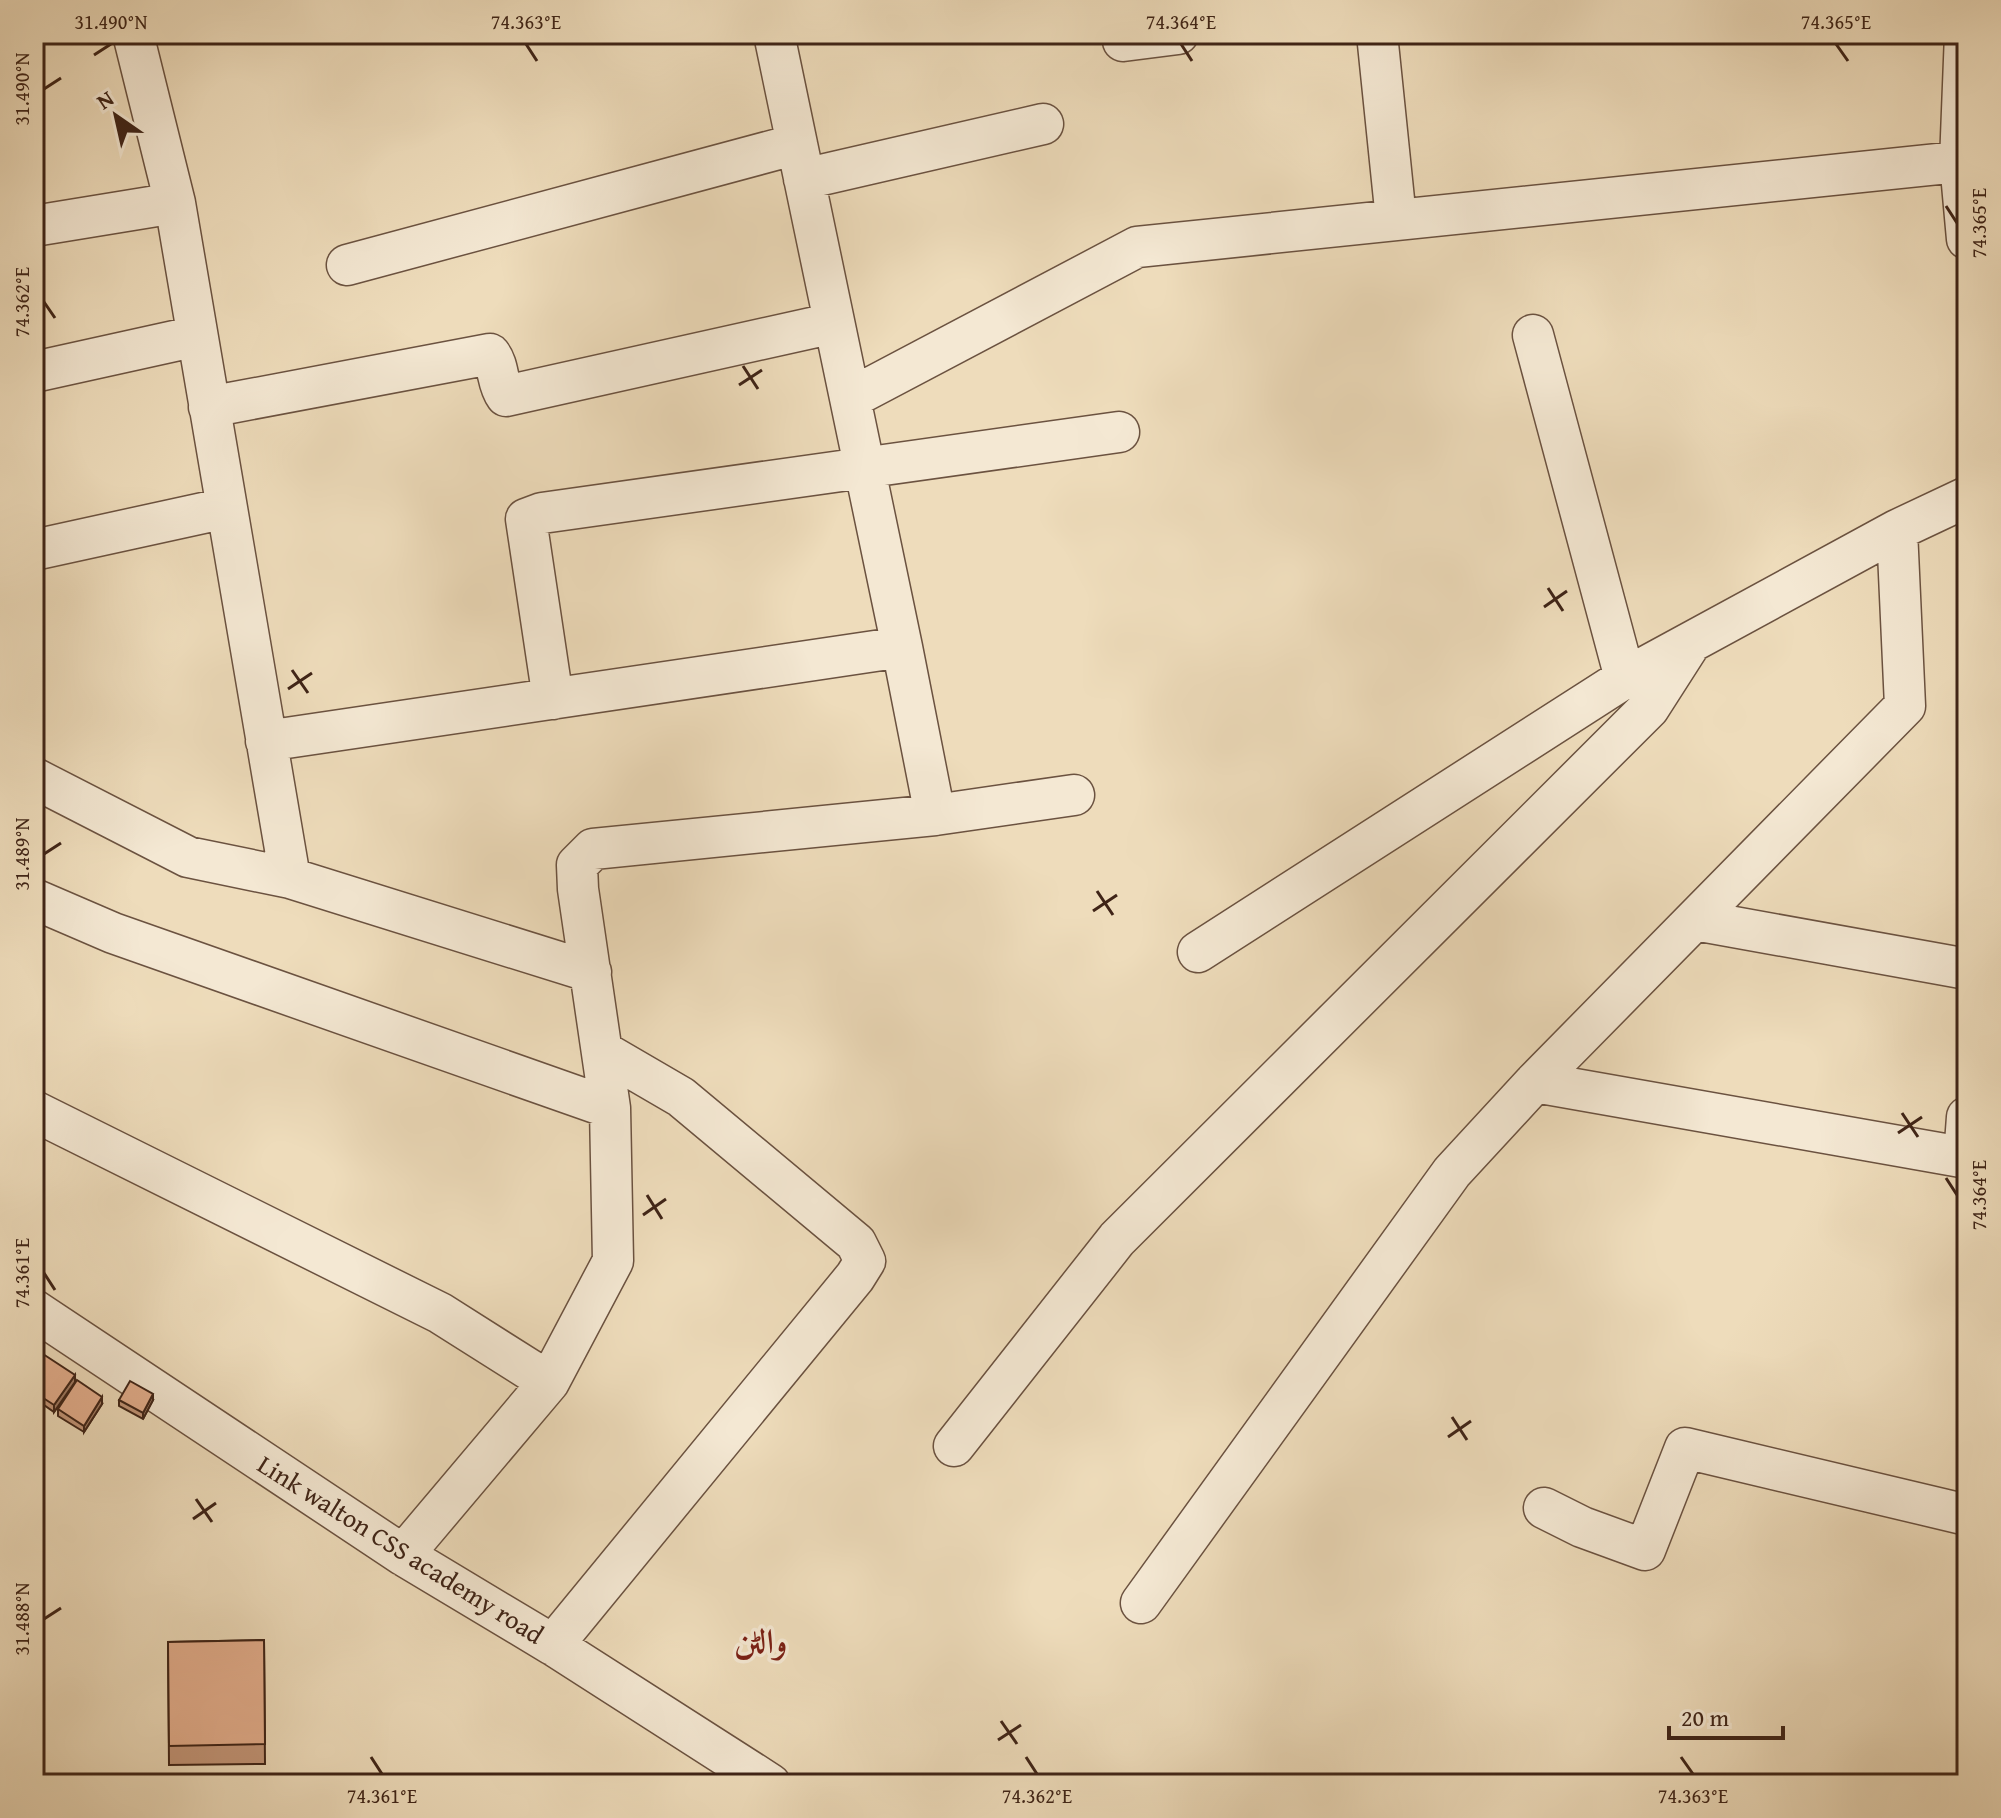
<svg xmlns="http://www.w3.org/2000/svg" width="2001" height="1818" font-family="'Gentium Book Plus',Amiri,serif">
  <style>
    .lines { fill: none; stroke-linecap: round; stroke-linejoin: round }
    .street-casing { stroke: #6b5240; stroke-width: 43 }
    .street { stroke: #f4e8d3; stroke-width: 40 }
    .wall { fill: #c39679; stroke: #3f2417; stroke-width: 2 }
    .shaded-wall { fill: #9f7a63; stroke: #3f2417; stroke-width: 2 }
    .building { fill: #e3ae8d; stroke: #3f2417; stroke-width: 2 }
    .ticks { fill: none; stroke: #3f2417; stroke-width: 3 }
    .labels { text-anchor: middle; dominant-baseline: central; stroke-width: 7; stroke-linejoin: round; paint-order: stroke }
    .street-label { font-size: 26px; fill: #3f2417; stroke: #f4e8d3 }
    .district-label { font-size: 34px; font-weight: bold; fill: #7a1f14; stroke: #f4e8d3 }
    .neatline { fill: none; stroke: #3f2417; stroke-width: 3 }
    .ticks-label { font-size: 20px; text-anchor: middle; fill: #3f2417 }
  </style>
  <rect width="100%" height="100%" fill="#eedcbb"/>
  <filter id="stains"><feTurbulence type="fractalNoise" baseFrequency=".0025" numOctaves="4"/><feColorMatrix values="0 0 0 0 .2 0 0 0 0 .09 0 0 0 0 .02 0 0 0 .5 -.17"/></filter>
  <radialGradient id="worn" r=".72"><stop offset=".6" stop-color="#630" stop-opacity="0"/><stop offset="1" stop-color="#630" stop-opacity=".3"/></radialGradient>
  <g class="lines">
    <g class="street-casing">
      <path id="street" d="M133,34L175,203L290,878L591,972
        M774,34L902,647L935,815
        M1377,34L1396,219
        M1965,34L1960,162L1967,239
        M1123,41L1178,34
        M804,179L1043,124
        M34,226L175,203
        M347,265L797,144
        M1533,335L1625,678
        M34,372L197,336
        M851,398L1137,247L1967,161
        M209,407L490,354C500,367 496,382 506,396L834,323
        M34,550L226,508
        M553,699L526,519L542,513L1119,432
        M266,741L902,647
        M34,778L188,857L290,878
        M34,899L113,933L610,1108
        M1695,920L1967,969
        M1198,952L1625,678L1897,530L1967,497
        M1535,1082L1967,1158
        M34,1111L440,1313L549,1382
        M1964,1157L1967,1117
        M34,1310L403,1555L553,1645L770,1784
        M954,1446L1117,1239L1649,708L1690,644
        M1544,1508L1582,1527L1645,1550L1685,1448L1967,1515
        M403,1555L549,1382L613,1261L610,1108L578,889L577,865L593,849L935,815L1074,795
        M1141,1603L1452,1172L1535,1082L1905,706L1897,530
        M553,1645L855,1277L865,1261L856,1243L681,1097L602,1051"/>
    </g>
    <use href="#street" class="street"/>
  </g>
  <path class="wall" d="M34,1368L75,1382L54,1412L34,1398Z
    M119,1400H153L143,1419L119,1406Z
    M102,1404L84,1432L58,1416V1409Z
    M264,1640L265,1764L169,1765L168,1642Z"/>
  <path class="shaded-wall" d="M75,1375V1382L54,1412V1405Z
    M153,1394V1400L143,1419V1413Z
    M102,1397V1404L84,1432V1426Z"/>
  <path class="building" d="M43,1354L75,1375L54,1405L34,1392V1368Z
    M77,1380L102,1397L84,1426L58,1409Z
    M130,1381L153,1394L143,1413L119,1400Z
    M264,1640L265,1744L169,1746L168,1642Z"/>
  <path class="ticks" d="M526,44L537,61M1181,44L1192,61M1836,44L1848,61M94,55L111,44M44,89L61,78M1946,206L1957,223M44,302L55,318M743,366L758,389M739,385L762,370M1548,588L1563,611M1544,607L1567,591M292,670L308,693M288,689L312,673M44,854L61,843M1097,891L1113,915M1093,911L1117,895M1902,1113L1918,1137M1898,1133L1922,1117M1946,1178L1957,1195M647,1195L662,1219M643,1215L666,1199M44,1273L55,1290M1452,1417L1467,1440M1448,1437L1471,1421M196,1499L212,1522M193,1519L216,1503M44,1619L61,1608M1001,1721L1017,1744M998,1740L1021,1725M371,1757L382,1774M1026,1757L1037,1774M1681,1757L1693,1774"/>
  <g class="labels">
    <g class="street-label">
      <text transform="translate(401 1549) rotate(32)">Link walton CSS academy road</text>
    </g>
    <g class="district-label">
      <text x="761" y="1640">والٹن</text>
    </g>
  </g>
  <rect width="2001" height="1818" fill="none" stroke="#eedcbb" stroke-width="88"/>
  <g transform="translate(116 116) rotate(326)" stroke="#f4e8d3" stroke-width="6" paint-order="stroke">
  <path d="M0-6L14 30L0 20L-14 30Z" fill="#3f2417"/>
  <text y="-12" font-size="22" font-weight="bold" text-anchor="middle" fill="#3f2417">N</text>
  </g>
  <path d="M1669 1726v12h114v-12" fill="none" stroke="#3f2417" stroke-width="4"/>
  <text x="1681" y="1726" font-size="24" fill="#3f2417" stroke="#f4e8d3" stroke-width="6" paint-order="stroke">20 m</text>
  <rect x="44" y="44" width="1913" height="1730" class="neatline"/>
  <g class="ticks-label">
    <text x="111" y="29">31.490°N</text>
    <text x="526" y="29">74.363°E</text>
    <text x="1181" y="29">74.364°E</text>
    <text x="1836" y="29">74.365°E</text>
    <text transform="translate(22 89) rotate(-90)" y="7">31.490°N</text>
    <text transform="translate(1979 223) rotate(-90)" y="7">74.365°E</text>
    <text transform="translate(22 302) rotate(-90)" y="7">74.362°E</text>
    <text transform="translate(22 854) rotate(-90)" y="7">31.489°N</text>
    <text transform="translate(1979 1195) rotate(-90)" y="7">74.364°E</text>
    <text transform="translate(22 1273) rotate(-90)" y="7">74.361°E</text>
    <text transform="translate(22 1619) rotate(-90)" y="7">31.488°N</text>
    <text x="382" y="1803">74.361°E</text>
    <text x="1037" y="1803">74.362°E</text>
    <text x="1693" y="1803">74.363°E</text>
  </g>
  <rect width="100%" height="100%" filter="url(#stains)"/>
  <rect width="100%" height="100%" fill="url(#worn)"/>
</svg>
